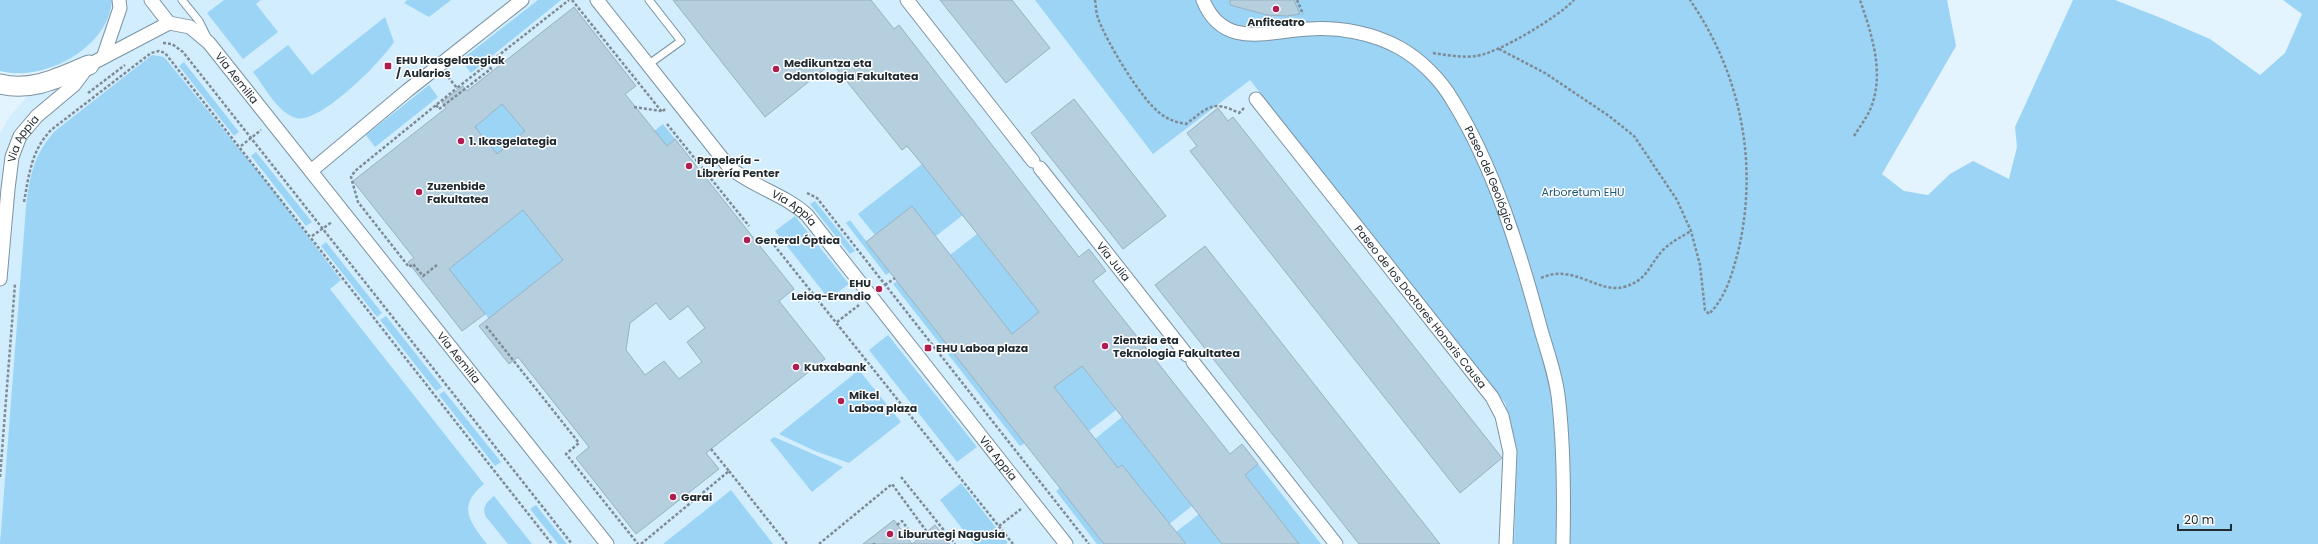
<svg xmlns="http://www.w3.org/2000/svg" width="2318" height="544" font-family="Poppins,sans-serif">
  <style>
    .built { fill: #d2edfe }
    .green { fill: #9cd4f6 }
    .building { fill: #b5cfdf; stroke: #97b1c1; fill-rule: evenodd }
    .lines { fill: none; stroke-linecap: round; stroke-linejoin: round }
    .lane-casing { stroke: #7b94a3; stroke-width: 9 }
    .street-casing { stroke: #7b94a3; stroke-width: 15 }
    .secondary-casing { stroke: #7b94a3; stroke-width: 21 }
    .path { stroke: #7e8b94; stroke-width: 2.5; stroke-dasharray: 3 2; stroke-linecap: butt }
    .lane { stroke: #fff; stroke-width: 7 }
    .street { stroke: #fff; stroke-width: 13 }
    .secondary { stroke: #fff; stroke-width: 19 }
    .poi-dot { fill: #ae1e51; stroke: #fff; stroke-width: 1.5 }
    .labels { text-anchor: middle; dominant-baseline: central; stroke-width: 3; stroke-linejoin: round; paint-order: stroke }
    .poi-label { font-size: 11px; font-weight: bold; fill: #212b31; stroke: #fff; text-anchor: start }
    .street-label { font-size: 11px; fill: #212b31; stroke: #fff }
    .park-label { font-size: 11px; fill: #1e5876; stroke: #fff }
  </style>
  <rect width="100%" height="100%" fill="#e4f4ff"/>
  <path class="built" d="M112,0H1947L1956,46L1619,544H0V134L10,116L53,67L73,55L111,10Z"/>
  <path class="green" d="M0,0H112C109,48 43,83 0,71Z
    M224,0H261L256,4L278,32L243,59L207,13Z
    M407,0H451L429,17L404,3Z
    M538,0H561L471,73L461,60Z
    M1035,0H1947L1956,46L1882,174L1904,191L1928,195L1950,174L1973,161L2009,179L2017,147L2015,127L2073,0H2115L2161,18L2210,39L2260,75L2285,53L2302,14L2283,0H2318V544H1514L1517,449L1505,403L1250,80L1153,154Z
    M385,17L394,42C382,61 319,125 296,118C278,113 264,86 253,72L288,45L312,75Z
    M152,55L164,57L273,190L341,280L330,289L484,484C457,506 469,521 487,544H0L26,207C30,176 33,155 55,131Z
    M184,62L239,132L234,136L179,66Z
    M429,85L438,97L375,147L366,135Z
    M502,104L525,131L497,154L475,127Z
    M663,124L675,139L660,151L648,136Z
    M256,152L312,222L306,226L251,156Z
    M922,164L963,215L936,236L875,235L858,214Z
    M815,201L855,251L850,254L810,204Z
    M523,210L563,260L489,319L449,269Z
    M795,216L849,284L829,299L775,231Z
    M850,220L890,272L886,275L846,223Z
    M977,234L1039,312L1012,334L950,255Z
    M326,242L382,313L377,317L321,246Z
    M897,281L1025,443L1020,446L893,284Z
    M386,316L442,387L436,391L380,320Z
    M1046,320L1116,410L1089,431L1054,387L1063,380Z
    M888,335L977,447L957,462L869,350Z
    M859,370L901,422L849,463L815,451L779,434Z
    M444,391L501,462L495,466L439,395Z
    M1122,417L1192,506L1169,524L1122,465L1118,468L1095,439Z
    M774,437L843,467L812,492L770,440Z
    M1258,464L1321,544H1299L1245,475Z
    M961,483L1008,543L1006,544H974L940,500Z
    M1060,488L1104,544H1097L1056,491Z
    M731,490L773,544H663Z
    M494,496L532,544H508L486,517C481,508 487,502 494,496Z
    M536,505L567,544H558L530,509Z
    M1199,514L1222,544H1186L1176,532Z"/>
  <path class="building" d="M673,0H871L894,29L899,25L1079,257L1089,249L1106,271L1093,281L1230,454L1242,444L1258,464L1245,475L1299,544H1222L1082,366L1054,387L1118,468L1122,465L1186,544H1104L866,242L912,206L1012,334L1039,312L922,164L907,146L902,150L832,63L765,117Z
    M940,0H1012L1050,48L1006,83Z
    M1230,0H1294L1300,14L1287,16L1267,15L1230,5Z
    M574,7L636,86L625,94L667,146L675,139L794,289L779,301L825,359L706,453L719,469L636,534L576,458L589,447L518,357L509,364L479,326L563,260L523,210L449,269L485,314L462,331L408,262L414,258L353,181L446,108L442,102L463,86L467,91ZM502,104L525,131L497,154L475,127ZM656,303L670,320L688,306L705,328L687,342L702,362L679,379L664,361L645,375L626,350L630,323Z
    M1074,99L1166,216L1123,249L1031,133Z
    M1218,108L1228,121L1233,117L1502,458L1460,493L1190,151L1197,146L1187,133Z
    M1205,246L1251,304L1440,544H1359L1155,285Z
    M894,520L912,544L935,525L950,544H863Z"/>
  <g class="lines">
    <g class="lane-casing">
      <path id="lane" d="M182,0L199,21L207,37
        M649,64L681,41L649,0"/>
    </g>
    <g class="street-casing">
      <g id="street">
        <path id="s1" d="M151,0L169,23L190,27L209,43L607,544"/>
        <path id="s2" d="M597,0L729,167C753,187 784,194 807,215L1066,544"/>
        <path d="M907,0L1033,161"/>
        <path id="s3" d="M1203,0C1223,50 1268,31 1309,29C1340,27 1373,33 1400,48C1421,60 1441,80 1453,101C1494,167 1521,255 1541,330C1548,354 1557,379 1559,404C1564,450 1564,498 1563,544"/>
        <path d="M104,55L120,8L119,0"/>
        <path id="s4" d="M1256,99L1492,397L1502,416L1510,452L1506,544"/>
        <path id="s5" d="M1040,168L1187,355"/>
        <path d="M311,171L408,90L522,0"/>
        <path id="s6" d="M0,279L8,189L12,157L20,136L37,116L74,85L89,65L169,23"/>
        <path d="M1193,362L1336,544"/>
      </g>
    </g>
    <g class="secondary-casing">
      <path id="secondary" d="M0,84C32,92 60,77 89,65"/>
    </g>
    <path class="path" d="M572,0L662,112L665,109
      M1095,0C1096,6 1096,13 1098,18C1106,41 1142,101 1161,114C1169,120 1176,122 1186,124C1208,108 1212,99 1239,113L1244,108
      M1297,0L1303,14
      M163,43L172,44L183,52L572,544
      M1499,49L1545,73L1609,116L1634,136L1677,200L1691,231L1700,265L1705,310L1709,314C1726,297 1732,274 1738,252C1759,164 1741,74 1690,0
      M1433,53C1447,55 1462,58 1476,56C1499,53 1558,17 1574,0
      M448,77L457,88L569,0
      M88,93L125,65
      M436,105L439,109L488,71L491,69L488,64
      M634,107L661,111
      M667,124L749,226
      M1854,136C1859,128 1865,120 1869,112C1886,76 1872,35 1860,0
      M241,146L261,130
      M807,193L817,198L1089,544
      M24,202C29,175 31,151 51,130L151,53L159,51L165,53L552,544
      M312,236L332,222
      M774,245L1013,544
      M437,265L423,276L413,264L409,267L358,202L351,177L355,171L457,88
      M1541,278C1574,263 1598,294 1624,287C1648,280 1648,266 1663,250C1671,242 1681,237 1691,231
      M885,285L895,278
      M837,322L859,305
      M486,326L579,443L566,454L638,544
      M729,471L787,544
      M0,477L15,284
      M901,477L955,544
      M897,525L902,521L916,540
      M999,526L1021,509
      M641,544L729,471L711,449
      M819,544L892,484L927,532
      M874,544V543"/>
    <use href="#lane" class="lane"/>
    <use href="#street" class="street"/>
    <use href="#secondary" class="secondary"/>
  </g>
  <g class="poi-dot">
    <circle cx="1276" cy="9" r="4"/>
    <rect x="384" y="62" width="8" height="8" rx="2"/>
    <circle cx="776" cy="69" r="4"/>
    <circle cx="461" cy="141" r="4"/>
    <circle cx="689" cy="166" r="4"/>
    <circle cx="419" cy="192" r="4"/>
    <circle cx="747" cy="240" r="4"/>
    <circle cx="879" cy="289" r="4"/>
    <circle cx="1105" cy="346" r="4"/>
    <rect x="924" y="344" width="8" height="8" rx="2"/>
    <circle cx="796" cy="367" r="4"/>
    <circle cx="841" cy="401" r="4"/>
    <circle cx="673" cy="497" r="4"/>
    <circle cx="890" cy="534" r="4"/>
  </g>
  <g class="labels">
    <g class="poi-label">
      <text x="1276" y="22" text-anchor="middle">Anfiteatro</text>
      <text x="396" y="60">EHU Ikasgelategiak<tspan x="396" dy="13">/ Aularios</tspan></text>
      <text x="784" y="63">Medikuntza eta<tspan x="784" dy="13">Odontologia Fakultatea</tspan></text>
      <text x="469" y="141">1. Ikasgelategia</text>
      <text x="697" y="160">Papelería -<tspan x="697" dy="13">Librería Penter</tspan></text>
      <text x="427" y="186">Zuzenbide<tspan x="427" dy="13">Fakultatea</tspan></text>
      <text x="755" y="240">General Óptica</text>
      <text x="871" y="283" text-anchor="end">EHU<tspan x="871" dy="13">Leioa-Erandio</tspan></text>
      <text x="1113" y="340">Zientzia eta<tspan x="1113" dy="13">Teknologia Fakultatea</tspan></text>
      <text x="936" y="348">EHU Laboa plaza</text>
      <text x="804" y="367">Kutxabank</text>
      <text x="849" y="395">Mikel<tspan x="849" dy="13">Laboa plaza</tspan></text>
      <text x="681" y="497">Garai</text>
      <text x="898" y="534">Liburutegi Nagusia</text>
    </g>
    <g class="street-label">
      <text stroke="none"><textPath href="#s1" startOffset="120">Via Aemilia</textPath></text>
      <text stroke="none"><textPath href="#s6" startOffset="144">Via Appia</textPath></text>
      <text stroke="none"><textPath href="#s3" startOffset="377">Paseo del Geológico</textPath></text>
      <text stroke="none"><textPath href="#s2" startOffset="290">Via Appia</textPath></text>
      <text stroke="none"><textPath href="#s5" startOffset="119">Vía Julia</textPath></text>
      <text stroke="none"><textPath href="#s4" startOffset="265">Paseo de los Doctores Honoris Causa</textPath></text>
      <text stroke="none"><textPath href="#s1" startOffset="477">Via Aemilia</textPath></text>
      <text stroke="none"><textPath href="#s2" startOffset="614">Via Appia</textPath></text>
    </g>
    <g class="park-label">
      <text x="1583" y="192">Arboretum EHU</text>
    </g>
  </g>
  <path d="M2178 524v6h53v-6" fill="none" stroke="#212b31" stroke-width="2"/>
  <text x="2184" y="524" font-size="12" fill="#212b31" stroke="#ffffff" stroke-width="3" paint-order="stroke">20 m</text>
</svg>
